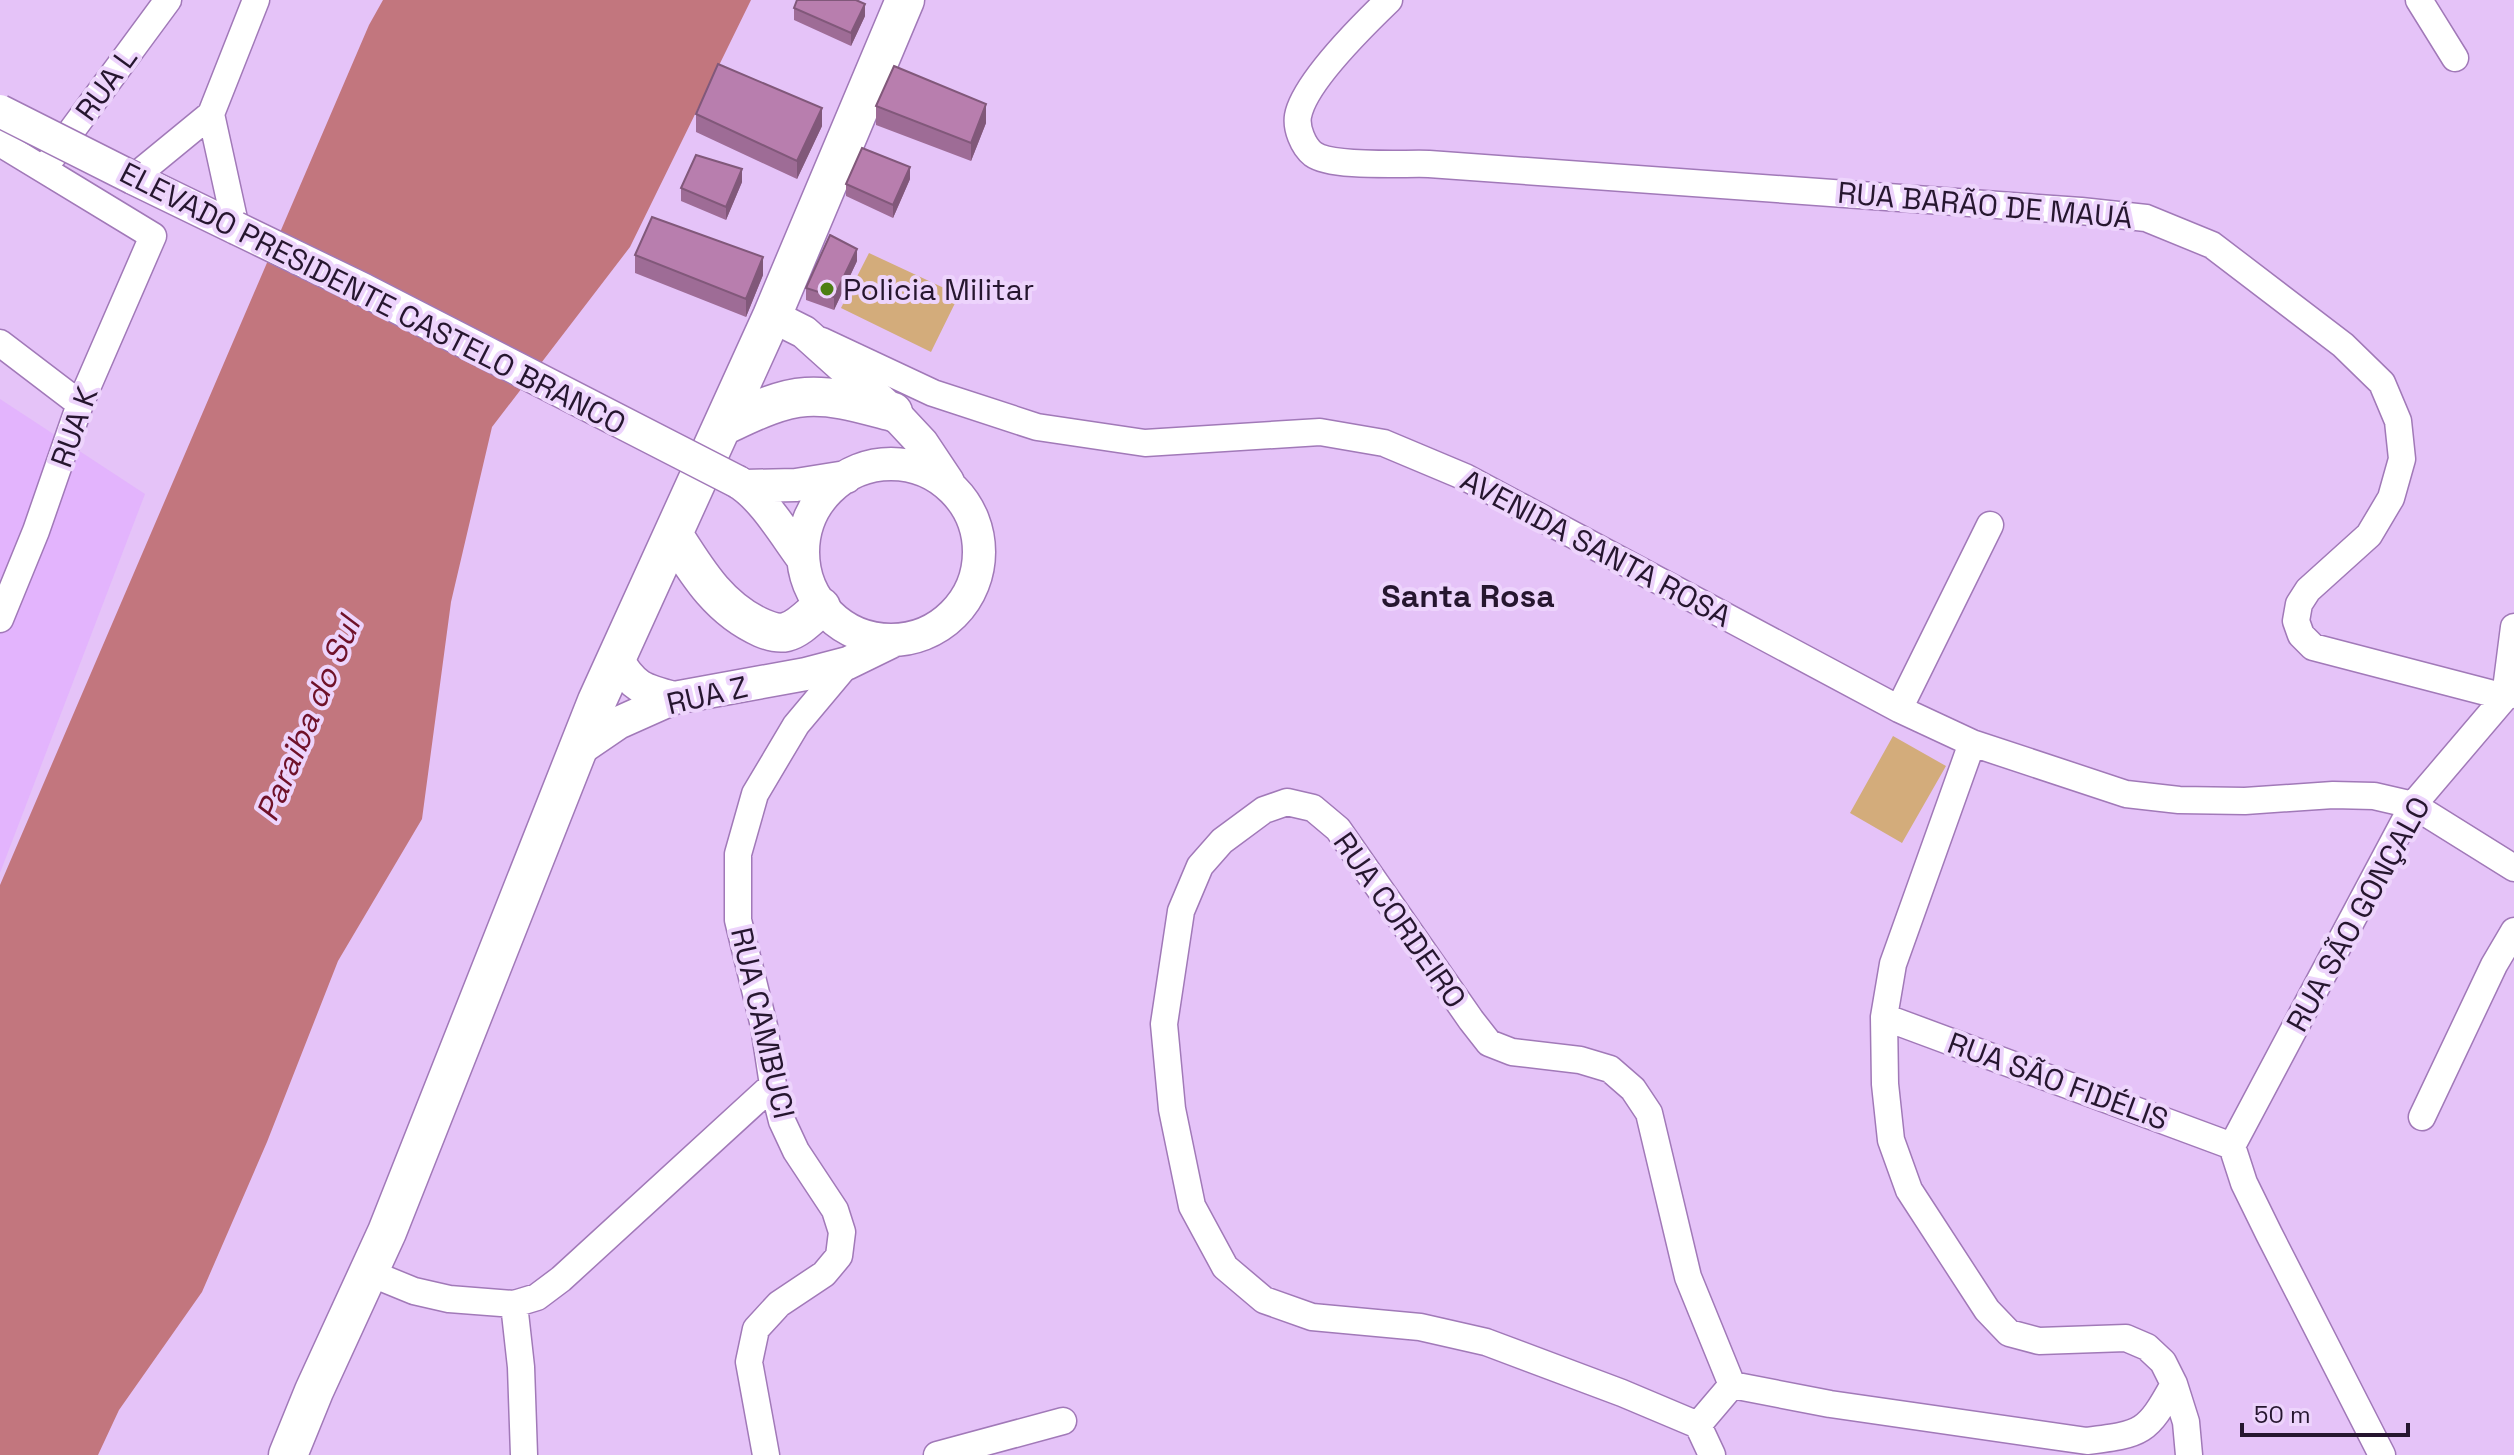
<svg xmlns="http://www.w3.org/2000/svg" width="2514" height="1455" font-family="'Space Grotesk',sans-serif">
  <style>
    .built { fill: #e3b4fd }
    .green { fill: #d3ac7b }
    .water { fill: #c2767e }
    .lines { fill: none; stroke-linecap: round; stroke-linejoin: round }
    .minor-casing { stroke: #a179b8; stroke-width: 29 }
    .tertiary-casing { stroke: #a179b8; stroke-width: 35 }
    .secondary-casing { stroke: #a179b8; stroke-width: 41 }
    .minor { stroke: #fff; stroke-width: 26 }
    .tertiary { stroke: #fff; stroke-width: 32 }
    .secondary { stroke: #fff; stroke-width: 38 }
    .tertiary-bridge-casing { stroke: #a179b8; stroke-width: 35; stroke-linecap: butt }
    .tertiary-bridge { stroke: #fff; stroke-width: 32 }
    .wall { fill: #9e6c96 }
    .shaded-wall { fill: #81587a }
    .building { fill: #b87eae; stroke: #81587a; stroke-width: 2 }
    .poi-dot { fill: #4c7f12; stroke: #edd4fc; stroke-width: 3 }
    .labels { text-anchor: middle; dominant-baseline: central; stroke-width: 8; stroke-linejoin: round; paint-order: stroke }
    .street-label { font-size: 30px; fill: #26162f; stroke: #edd4fc }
    .poi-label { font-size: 30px; fill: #26162f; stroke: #edd4fc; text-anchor: start }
    .neighbourhood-label { font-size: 32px; font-weight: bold; fill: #26162f; stroke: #edd4fc }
    .water-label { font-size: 32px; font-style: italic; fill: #6f1129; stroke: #edd4fc }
  </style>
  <rect width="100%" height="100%" fill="#e5c3f8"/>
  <path class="built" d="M0,399L145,494L0,873Z"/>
  <path class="green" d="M869,253L959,295L931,352L841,308Z
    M1893,736L1946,766L1902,843L1850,813Z"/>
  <path class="water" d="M383,0H751L630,247L492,427L451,602L422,819L338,961L267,1142L202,1292L119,1410L98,1455H0V885L369,25Z"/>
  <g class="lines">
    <g class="minor-casing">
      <path id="minor" d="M1389,0C1364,24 1304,83 1298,116C1296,128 1303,146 1313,154C1332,168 1404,163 1429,164L2081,211L2146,218L2212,245L2343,345L2382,383L2398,421L2402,459L2391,498L2369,535L2308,590L2299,604L2296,621L2301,635L2313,647L2505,697L2514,694
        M2419,0L2455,58
        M211,114L236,228
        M0,143L153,236L80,404L36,531L0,619
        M53,156L168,0
        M133,178L211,114L256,0
        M822,341L933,393L1037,427L1145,443L1320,432L1384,443L1465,477L1899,709L1972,743L2126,794L2179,800L2245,801L2333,795L2374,796L2413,805L2514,868
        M0,343L80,404
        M2505,697L2514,627
        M1899,709L1990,525
        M1972,743L1893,964L1884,1017L1885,1084L1891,1140L1909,1190L1987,1310L2009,1333L2039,1341L2126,1338L2147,1347L2163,1362L2174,1384L2186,1422L2189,1455
        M1884,1017L2232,1146
        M2422,1117L2494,965L2514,931
        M2232,1146L2413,805L2505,697
        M2232,1146L2244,1183L2269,1234L2382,1455
        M370,1273L414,1291L449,1299L514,1304L537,1297L561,1279L773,1085
        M514,1304L521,1367L524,1455
        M1732,1385L1830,1404L2087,1441C2143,1434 2147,1433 2174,1384
        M1698,1425L1732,1385
        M766,1455L749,1362L756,1329L779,1304L824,1274L839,1256L842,1232L835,1210L796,1151L782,1121L773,1085L764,1026L738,920V854L755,794L796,725L848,663
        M937,1455L1063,1421
        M1712,1455L1698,1425L1622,1393L1486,1342L1420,1327L1312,1317L1264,1300L1225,1267L1192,1206L1172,1109L1164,1024L1181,911L1200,866L1222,841L1264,810L1287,802L1313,808L1338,829L1471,1020L1489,1043L1512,1052L1580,1060L1610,1069L1633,1089L1649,1113L1688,1277L1732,1385"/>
    </g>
    <g class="tertiary-casing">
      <path id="tertiary" d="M133,178L236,228
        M772,316L804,332L893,412L922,443L948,482
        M803 552a88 88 0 1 1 176 0a88 88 0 1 1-176 0Z
        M738,482C763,497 785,535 803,559
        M745,486L796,485L846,477
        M617,659C633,687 643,690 674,698
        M577,751L618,723L674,698L806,674L848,663L893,641"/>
    </g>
    <g class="secondary-casing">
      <path id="secondary" d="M723,426C749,414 777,399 806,397C836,395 865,405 893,412
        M673,534C697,572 719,609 762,628C769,631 778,634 786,632C799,629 811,615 821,607
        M288,1455L314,1391L387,1232L597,701L772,316L905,0"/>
    </g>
    <use href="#minor" class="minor"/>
    <use href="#tertiary" class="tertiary"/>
    <use href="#secondary" class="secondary"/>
    <g class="tertiary-bridge-casing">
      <path id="tertiary-bridge" d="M0,111L133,178
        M236,228L364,290L738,482"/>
    </g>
    <use href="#tertiary-bridge" class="tertiary-bridge"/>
  </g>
  <path class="wall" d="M794,8L865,16L851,46L794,20Z
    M876,106L986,123L971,161L876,125Z
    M696,114L822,126L797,179L696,132Z
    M910,179L893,218L846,196V184Z
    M742,182L726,220L681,201V188Z
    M635,255L763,275L746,317L635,273Z
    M857,261L834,310L806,300V288Z"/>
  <path class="shaded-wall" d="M865,4V16L851,46V33Z
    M986,104V123L971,161V143Z
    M822,108V126L797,179V161Z
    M910,167V179L893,218V205Z
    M742,169V182L726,220V207Z
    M857,249V261L834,310V297Z
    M763,257V275L746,317V299Z"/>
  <path class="building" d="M797,0H856L865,4L851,33L794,8Z
    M718,64L822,108L797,161L696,114Z
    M894,66L986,104L971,143L876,106Z
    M862,148L910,167L893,205L846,184Z
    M696,155L742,169L726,207L681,188Z
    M652,217L763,257L746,299L635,255Z
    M830,235L857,249L834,297L806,288Z"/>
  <circle class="poi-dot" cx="827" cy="289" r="8"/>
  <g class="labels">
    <g class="street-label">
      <text transform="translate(106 84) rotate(-54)">RUA L</text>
      <text transform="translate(1985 205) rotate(5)">RUA BARÃO DE MAUÁ</text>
      <text transform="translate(373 298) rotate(27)">ELEVADO PRESIDENTE CASTELO BRANCO</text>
      <text transform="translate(74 427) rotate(-70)">RUA K</text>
      <text transform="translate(1596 548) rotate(28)">AVENIDA SANTA ROSA</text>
      <text transform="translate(707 695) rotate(-13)">RUA Z</text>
      <text transform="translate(2358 914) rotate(-61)">RUA SÃO GONÇALO</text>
      <text transform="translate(1400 920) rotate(55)">RUA CORDEIRO</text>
      <text transform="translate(763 1023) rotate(77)">RUA CAMBUCI</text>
      <text transform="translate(2058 1081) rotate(20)">RUA SÃO FIDÉLIS</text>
    </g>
    <g class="poi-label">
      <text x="843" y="289">Policia Militar</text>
    </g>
    <g class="neighbourhood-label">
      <text x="1468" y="596">Santa Rosa</text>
    </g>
    <g class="water-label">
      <text transform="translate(308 719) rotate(-67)">Paraiba do Sul</text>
    </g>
  </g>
  <path d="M2242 1423v12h166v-12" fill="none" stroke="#26162f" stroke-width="4"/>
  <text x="2254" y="1423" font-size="24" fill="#26162f" stroke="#edd4fc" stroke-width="6" paint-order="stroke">50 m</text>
</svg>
